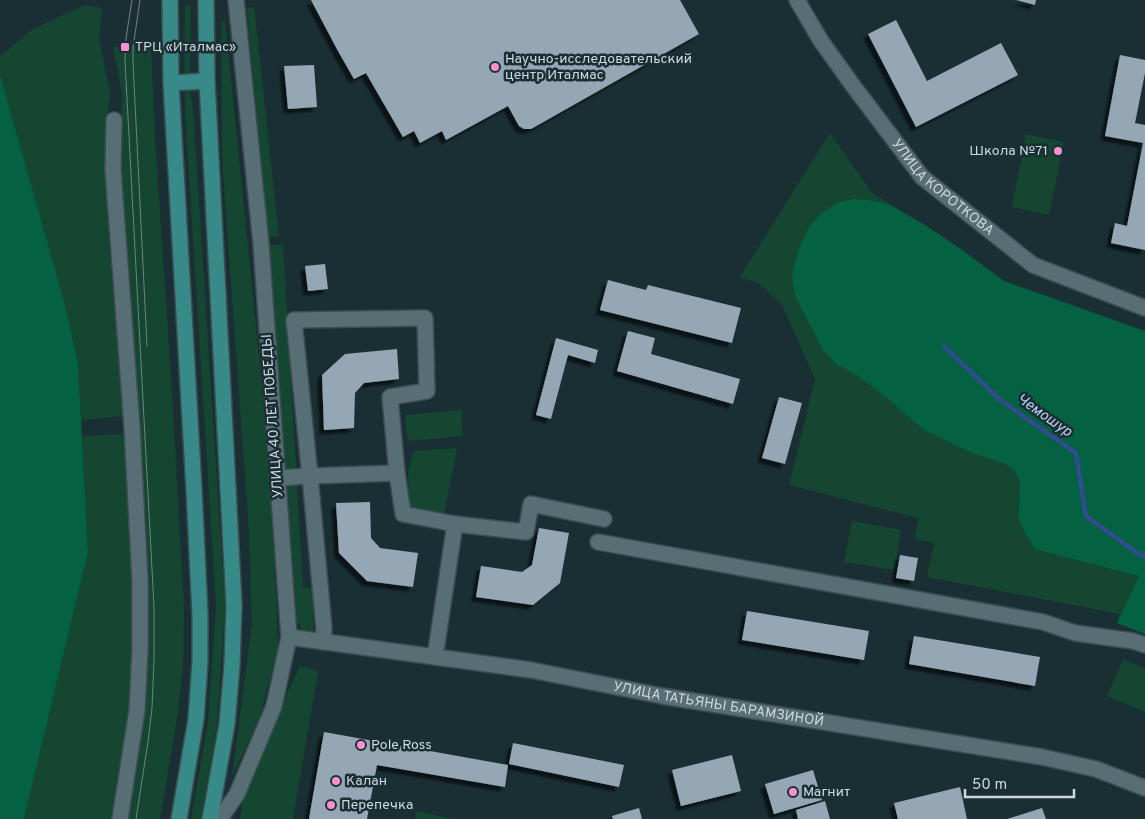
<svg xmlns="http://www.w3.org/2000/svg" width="1145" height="819" font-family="Overpass,sans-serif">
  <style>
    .green { fill: #144631 }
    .forest { fill: #046142 }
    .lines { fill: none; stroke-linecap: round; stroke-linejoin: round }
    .stream { stroke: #314c90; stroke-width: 4.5 }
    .building { fill: #95a7b5; filter: url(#shadow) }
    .minor-casing { stroke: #3c4d51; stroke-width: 18 }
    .primary-casing { stroke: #3c4d51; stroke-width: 18 }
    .minor { stroke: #576e74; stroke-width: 15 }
    .primary { stroke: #388a88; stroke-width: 15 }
    .tram { stroke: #738387; stroke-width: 1 }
    .poi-dot { fill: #f690d0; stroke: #1a2f34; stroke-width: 2 }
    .labels { text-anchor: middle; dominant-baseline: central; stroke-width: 5; stroke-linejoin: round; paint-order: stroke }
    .poi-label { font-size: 14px; fill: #cdd9dc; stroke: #1a2f34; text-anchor: start }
    .street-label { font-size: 14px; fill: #cdd9dc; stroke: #1a2f34 }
    .water-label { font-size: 15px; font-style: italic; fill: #bbcdf5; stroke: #1a2f34 }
  </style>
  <defs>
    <filter id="shadow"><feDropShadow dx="-4.5" dy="4.5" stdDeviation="1" flood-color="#0009"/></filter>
  </defs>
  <rect width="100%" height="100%" fill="#1a2f34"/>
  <path class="green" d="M85,5L102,8L99,39L110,93L107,117L106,167L109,245L124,416L81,420L78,363L65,304L0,75V56L33,29Z
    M191,5L190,75L184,76L185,6Z
    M254,7L279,236L268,237L247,8Z
    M221,21H225L272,484L278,648L259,719L232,777L252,624L249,532L222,158Z
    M151,43L155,139L171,375L184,609L183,667L177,718L160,819H127L145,713L149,601L138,422L120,169L122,94L113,47Z
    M190,88L193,110L225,606L217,725L201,819H191L208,723L216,605L185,111V89Z
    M830,133L872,193L925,225L961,249L1004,281L1145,331V634L1117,623L1120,614L927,577L934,543L915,539L918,518L789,485L815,379L782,305L757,282L739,278Z
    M1026,134L1064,142L1049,215L1012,207Z
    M270,245H283L303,588H313V632L302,629L297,622Z
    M461,410L463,436L408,441L405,415Z
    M126,434L134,589L131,710L113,819H24L88,552L82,436Z
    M457,448L444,515L410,508L408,471L414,451Z
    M852,521L901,530L894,570L844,562Z
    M1123,659L1145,669V712L1107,696Z
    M300,666L318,671L293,819H240L243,799L271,729Z
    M416,811L454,819H415Z"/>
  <path class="forest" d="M0,75L65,304L78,363L88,552L24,819H0Z
    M853,199L869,200L890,205L925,225L961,249L1004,281L1145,331V634L1117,623L1139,576L1035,549L1025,533L1019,520L1020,481L1015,471L1006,464L972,453L924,430L882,394L858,376L837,365L823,350L795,296L792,274L799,249L809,227L823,212L837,203Z"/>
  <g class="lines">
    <path class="stream" d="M944,346L999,399L1076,453L1086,516L1140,555L1145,557"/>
  </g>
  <path class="building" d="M311,0H680L699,34L531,129H524L519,126L508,106L446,140L442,131L420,143L414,131L403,137L366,73L354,79L338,51Z
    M1016,0H1036L1035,5Z
    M896,20L927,81L1001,43L1018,75L916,127L868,34Z
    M1120,55L1145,60V73L1135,123L1145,125V250L1111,243L1115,223L1127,226L1143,143L1105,136Z
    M314,65L317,107L288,109L284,66Z
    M325,264L328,289L308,291L305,266Z
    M608,280L646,290L648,285L741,308L732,343L600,310Z
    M628,331L655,338L651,354L740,379L733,404L617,371Z
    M556,338L598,350L595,363L568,355L551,419L536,415Z
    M397,349L399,379L364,383L355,393L354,428L324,430L322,375L345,354Z
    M779,397L802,403L785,464L762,458Z
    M370,502L371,538L380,548L418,553L413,587L367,581L339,553L336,503Z
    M539,528L569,533L560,583L533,605L476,597L481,566L522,572L532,565Z
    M900,555L918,558L914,581L896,578Z
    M747,611L869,631L864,660L742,640Z
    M914,636L1040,657L1035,686L909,664Z
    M324,732L508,765L505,787L377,765L367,819H309Z
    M513,743L624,765L619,787L509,764Z
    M732,755L741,791L681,806L672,770Z
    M813,770L822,800L774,814L765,784Z
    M960,787L967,819H898L894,803Z
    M825,801L830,819H798L796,810Z
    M639,808L642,819H613L612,816Z
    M1042,808L1046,819H1007Z"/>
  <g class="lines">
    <g class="minor-casing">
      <g id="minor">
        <path id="s1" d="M797,0L821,41L854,87L922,177L1033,265L1145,308"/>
        <path d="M114,120L113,170L132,427L140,581V650L137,710L120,819"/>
        <path d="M277,478L310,476L294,320L425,318L427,391L390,397L397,473"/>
        <path d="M455,524L526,532L531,504L604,519"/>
        <path d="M598,542L1043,622L1075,633L1133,641L1145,645"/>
        <path id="s2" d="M289,637L531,670L662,696L1042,757L1096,769L1145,788"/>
        <path d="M323,642L324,628L310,476L397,473L403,514L455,524L435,657"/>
        <path d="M220,819L237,794L274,706L289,637L261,244L236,0"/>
      </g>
    </g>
    <g class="primary-casing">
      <path id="primary" d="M170,0L171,83L194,490L200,614V662L196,719L179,819
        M206,0L207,81L234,605L232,665L227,724L210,819
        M171,83L207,81"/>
    </g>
    <use href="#minor" class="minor"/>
    <use href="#primary" class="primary"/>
    <path class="tram" d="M132,0L126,38L125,61L154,607V661L152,708L148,742L136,819
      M140,0L133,48V62L147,346"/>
  </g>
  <g class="poi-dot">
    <rect x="120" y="42" width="10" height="10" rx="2.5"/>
    <circle cx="495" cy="67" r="5"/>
    <circle cx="1058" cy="151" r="5"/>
    <circle cx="361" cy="745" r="5"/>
    <circle cx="336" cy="781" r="5"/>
    <circle cx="793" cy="792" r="5"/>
    <circle cx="331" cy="805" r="5"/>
  </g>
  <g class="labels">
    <g class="poi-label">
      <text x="135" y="47">ТРЦ «Италмас»</text>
      <text x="505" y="59">Научно-исследовательский<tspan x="505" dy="16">центр Италмас</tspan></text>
      <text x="1048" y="151" text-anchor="end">Школа №71</text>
      <text x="371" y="745">Pole Ross</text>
      <text x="346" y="781">Калан</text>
      <text x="803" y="792">Магнит</text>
      <text x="341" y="805">Перепечка</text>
    </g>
    <g class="street-label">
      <text stroke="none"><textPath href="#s1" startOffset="239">УЛИЦА КОРОТКОВА</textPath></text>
      <text transform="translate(273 416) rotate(-94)">УЛИЦА 40 ЛЕТ ПОБЕДЫ</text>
      <text stroke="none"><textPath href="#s2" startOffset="435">УЛИЦА ТАТЬЯНЫ БАРАМЗИНОЙ</textPath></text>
    </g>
    <g class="water-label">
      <text transform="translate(1044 416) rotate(35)">Чемошур</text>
    </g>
  </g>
  <path d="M965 789v8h109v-8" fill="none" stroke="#cdd9dc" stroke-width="2.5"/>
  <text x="972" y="789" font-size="15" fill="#cdd9dc" stroke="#1a2f34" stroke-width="4" paint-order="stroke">50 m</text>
</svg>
